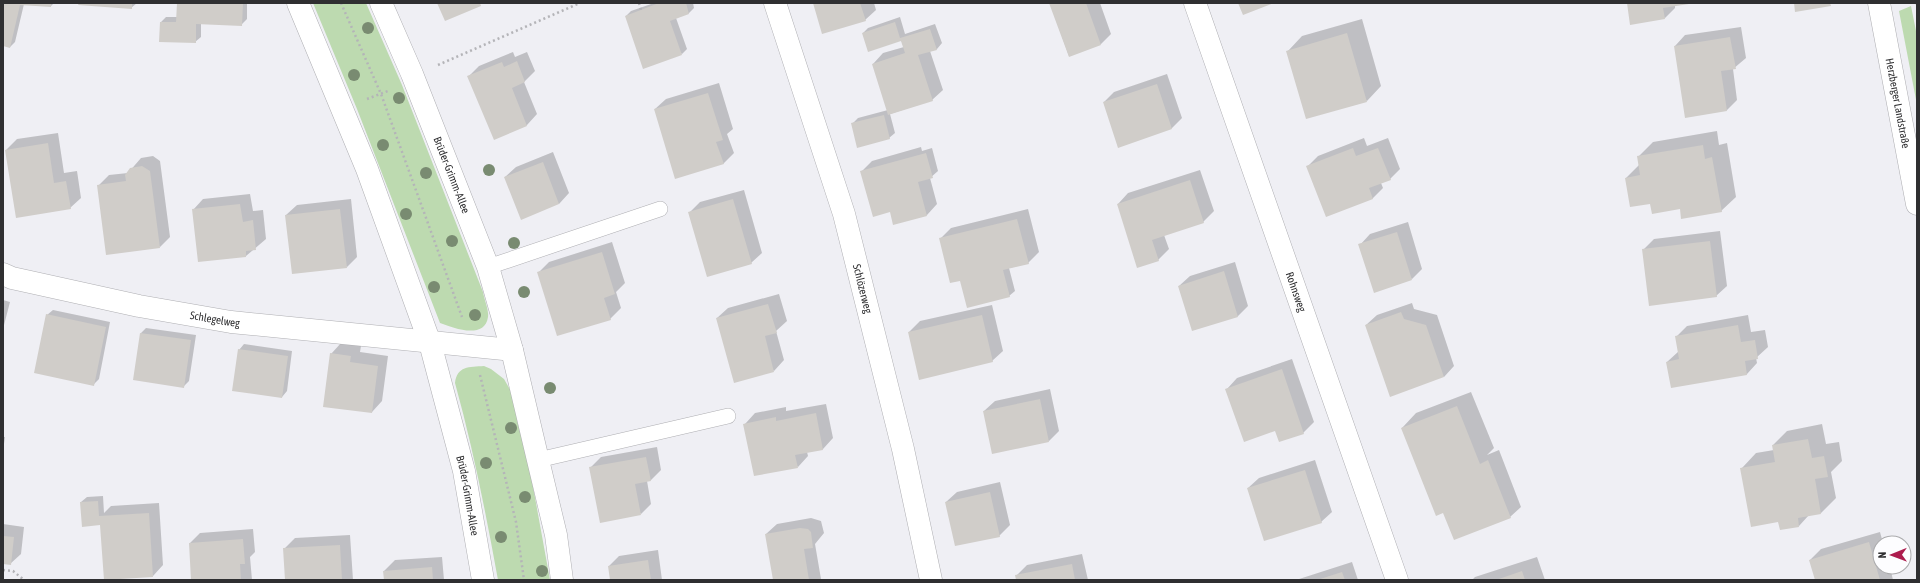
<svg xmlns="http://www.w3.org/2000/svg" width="1920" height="583" font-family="'Asap Condensed',sans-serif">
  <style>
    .green { fill: #bddab0 }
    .shadow { fill: #0003 }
    .building { fill: #d0cdc9 }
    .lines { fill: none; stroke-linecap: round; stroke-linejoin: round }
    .lane-casing { stroke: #afafb3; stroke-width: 16 }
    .street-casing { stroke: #afafb3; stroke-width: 23 }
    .secondary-casing { stroke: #afafb3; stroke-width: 23 }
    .path { stroke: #b4b4b8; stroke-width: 2.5; stroke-dasharray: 2 3; stroke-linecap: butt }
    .lane { stroke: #fff; stroke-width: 15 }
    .street { stroke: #fff; stroke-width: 22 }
    .secondary { stroke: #fff; stroke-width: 22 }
    .tree { fill: #798b71 }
    .labels { text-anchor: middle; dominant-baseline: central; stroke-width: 4; stroke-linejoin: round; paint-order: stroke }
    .street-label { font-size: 11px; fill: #2f2f31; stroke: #fdfdff }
  </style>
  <rect width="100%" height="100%" fill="#efeff4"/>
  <path class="green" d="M313,3H366L402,85L483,292C484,299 489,310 488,317C485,340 453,328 440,323L357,109Z
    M1911,6L1917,36V105L1899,11Z
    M484,366L491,369L504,379L512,393L532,481L550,580H498C486,514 473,448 455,383C457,366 469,367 484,366Z"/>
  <path class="shadow" d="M3,3H54L51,6L24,4L15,42L10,47L3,45Z
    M80,3H137L131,8Z
    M178,3H247V19L241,25L201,23V37L195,42L161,22L166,17H178Z
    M654,3H693L694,8L689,13L676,18L687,49L682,54L626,16L631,11Z
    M814,3H874L876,10L865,20Z
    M1050,3H1100L1111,34L1101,44L1069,56Z
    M1628,3H1687L1675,5V8L1665,18Z
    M900,17L905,34L935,24L942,43L937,49L930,51L943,90L932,100L890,114L895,133L889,138L852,124L858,118L888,110L873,64L883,53L904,47L901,40L863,33L868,28Z
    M1362,19L1381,86L1367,101L1288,51L1302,36Z
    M1741,27L1746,58L1733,69L1737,100L1727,110L1686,117L1675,46L1685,35Z
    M513,52L515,57L527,52L535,71L524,82L537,114L527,125L494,138L469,76L479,66Z
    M1167,74L1182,118L1172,128L1119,146L1104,102L1114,92Z
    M719,83L733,129L727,134L734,153L723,164L655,109L666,99Z
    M1717,131L1719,145L1727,143L1736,197L1721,211L1680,208L1626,178L1640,164L1639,156L1653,142Z
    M58,133L64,173L77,171L81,198L70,208L6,150L17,139Z
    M1364,138L1367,146L1388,138L1400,169L1390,179L1381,183L1383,188L1372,199L1308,166L1318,156Z
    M921,147L922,151L932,148L938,171L930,178L937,204L927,215L890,211L861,172L872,161Z
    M553,152L569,193L559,204L505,177L516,167Z
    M153,156L160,161L170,237L160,247L98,186L109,175L128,173L141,158Z
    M1200,170L1214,211L1203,222L1164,235L1169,249L1158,260L1118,204L1128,193Z
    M744,190L762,253L751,263L689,213L700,202Z
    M250,194L253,211L263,210L266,239L246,256L193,210L203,199Z
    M351,199L357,257L347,267L286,215L297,205Z
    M1028,209L1039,252L1028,263L1009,268L1015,291L1009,296L961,280L940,239L951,228Z
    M1408,222L1422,269L1412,279L1360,245L1370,234Z
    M1720,231L1727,286L1716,296L1643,250L1654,239Z
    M612,242L625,283L616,292L621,308L610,319L538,273L549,262Z
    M1235,262L1248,306L1238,316L1193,330L1179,286L1190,276Z
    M779,294L787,321L776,331L784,360L774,371L717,318L728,308Z
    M3,300L10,302L3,329Z
    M1412,303L1414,309L1437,315L1454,366L1444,377L1366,325L1377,315Z
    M992,305L1003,351L992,361L909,332L920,321Z
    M53,310L110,322L99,379L93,385L47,315Z
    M1748,315L1751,332L1765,330L1768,347L1756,358L1757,363L1747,374L1667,362L1679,351L1676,337L1687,326Z
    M146,328L196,335L189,381L183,387L134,379L141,333Z
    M341,343L361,346L360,352L388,356L382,401L372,412L331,354Z
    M244,344L292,351L287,391L282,397L239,350Z
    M1292,359L1314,422L1303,433L1275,430L1227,389L1237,378Z
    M1050,389L1059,431L1049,441L984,411L995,401Z
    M1471,392L1494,448L1487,455L1499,450L1521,507L1510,517L1402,428L1416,413Z
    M826,404L833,438L823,449L807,452L808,456L798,467L745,424L755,413L786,407V411Z
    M1822,424L1826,444L1839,442L1842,461L1831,472L1836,498L1821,513L1809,515L1799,526L1779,520L1742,468L1756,453L1774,450L1773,445L1787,431Z
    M3,437H5L3,451Z
    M657,447L661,470L651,480L647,481L651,504L641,514L590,468L601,457Z
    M1315,460L1332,512L1321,522L1248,488L1259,478Z
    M1000,482L1010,525L999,536L946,502L957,492Z
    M103,496L104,513L111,506L159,503L163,565L153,576L81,502L87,497Z
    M811,518L821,521L824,533L815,544L821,579L774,580L766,534L777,524Z
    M3,524L24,527L21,554L10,564L3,563Z
    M253,529L255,552L250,557L252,580H192L190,543L200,533Z
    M1880,532L1883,543H1880V567H1890L1893,580H1816L1810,560L1821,549Z
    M350,535L353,580H286L284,549L295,538Z
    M658,550L662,580H611L609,566L619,556Z
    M1082,554L1088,580H1017L1016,576L1027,565Z
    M442,557L444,580H385L384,571L395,560Z
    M1537,557L1545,580H1472L1475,577Z
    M1352,562L1358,580H1296Z"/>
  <path class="building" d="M3,3H51V7L20,5L10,48L3,46Z
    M79,3H132V9L78,5Z
    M177,3H243L242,26L196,24V43L159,42L160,22H176Z
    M437,3H480L481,6L445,21Z
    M659,3H686L689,14L670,21L682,55L643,69L625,16Z
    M813,3H860L866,21L822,34Z
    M1049,3H1086L1101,45L1069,57Z
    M1238,3H1274L1243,15Z
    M1627,3H1688L1689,4L1663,8L1665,19L1630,25Z
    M1794,3H1830L1831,6L1795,12Z
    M895,22L900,38L930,29L937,50L918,55L933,101L888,115L872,64L905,53L901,41L868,52L862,33Z
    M1347,33L1367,102L1306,119L1286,51Z
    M1730,37L1736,69L1721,71L1727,111L1685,118L1674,46Z
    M517,61L525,82L512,88L527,126L494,140L467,76L502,62L504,67Z
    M1157,84L1172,129L1118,148L1103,102Z
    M708,93L723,140L716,142L724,164L675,179L654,109Z
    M884,115L890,139L857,148L851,123Z
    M48,143L54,183L66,181L71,209L16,218L5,150Z
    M1703,145L1705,159L1712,157L1722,212L1681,219L1680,209L1652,214L1650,204L1630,207L1625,178L1640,175L1637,156Z
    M1353,148L1356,156L1378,148L1391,180L1369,188L1373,199L1326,217L1306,166Z
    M926,153L933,178L918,182L927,216L893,225L890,212L873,217L860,171Z
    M543,162L559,204L521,220L504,177Z
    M142,166L150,171L160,248L106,255L97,185L126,181L125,175L130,168Z
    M1190,180L1204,223L1152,240L1159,261L1137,268L1117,204Z
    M733,199L752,264L707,277L688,212Z
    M240,204L243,222L253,220L256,250L246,251V257L198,262L192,209Z
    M340,209L347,268L292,274L285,215Z
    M1017,219L1029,264L1003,270L1010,297L967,308L960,281L950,283L939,238Z
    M1397,232L1412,280L1374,293L1358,244Z
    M1710,241L1717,297L1649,306L1642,249Z
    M602,252L615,294L604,298L611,320L557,336L537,272Z
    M1224,271L1238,317L1192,331L1178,286Z
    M768,304L777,333L765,336L774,372L734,383L716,318Z
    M1401,312L1404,319L1426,325L1444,377L1390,397L1365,325Z
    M46,314L106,327L94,386L34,373Z
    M982,315L993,362L919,380L908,332Z
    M1738,325L1741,342L1755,340L1758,359L1745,361L1747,375L1671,388L1666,362L1679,359L1675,336Z
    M140,333L191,340L184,388L133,380Z
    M238,349L288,356L282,398L232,391Z
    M330,353L351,356L350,362L378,366L372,413L323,407Z
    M1282,369L1304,434L1279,442L1275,431L1244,442L1225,389Z
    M1040,399L1049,442L992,454L983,411Z
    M1457,406L1480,464L1488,460L1511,518L1454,540L1443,513L1436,516L1401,428Z
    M816,413L823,450L795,455L798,468L754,476L743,424L776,417V421Z
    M1808,439L1812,458L1824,456L1828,477L1815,479L1821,514L1798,518L1799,527L1780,530L1778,522L1751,527L1740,468L1775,462L1772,445Z
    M646,457L651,481L635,484L641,515L600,523L589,467Z
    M1305,470L1322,523L1264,541L1247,488Z
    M990,492L1000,537L955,546L945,502Z
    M98,501L99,516L149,513L153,577L104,580L100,525L82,527L80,502Z
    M800,528L808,529L811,532L813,548L804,549L809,580H773L765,534Z
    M3,536L14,537L11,565L3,564Z
    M243,539L245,564H240L241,580H191L189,543Z
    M1869,542L1880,580H1815L1809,560Z
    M340,545L342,580H285L283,548Z
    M648,560L651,580H610L608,566Z
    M1072,564L1075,580H1016L1015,575Z
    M432,567L433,580H384L383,571Z
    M1522,571L1525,580H1496Z
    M1342,572L1345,580H1317Z"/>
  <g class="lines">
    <g class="lane-casing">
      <path id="lane" d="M488,267L660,209
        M538,460L728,416"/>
    </g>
    <g class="street-casing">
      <g id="street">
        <path id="s1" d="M298,3L367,169L430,343L464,471L483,580"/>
        <path id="s2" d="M381,3L412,74L488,267L512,350L538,460L556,535L562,580"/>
        <path id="s3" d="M775,3L844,214L903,449L931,580"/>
        <path id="s4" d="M1195,3L1397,580"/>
        <path id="s5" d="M3,274L12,278L139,306L231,322L512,350"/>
      </g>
    </g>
    <g class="secondary-casing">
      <g id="secondary">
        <path id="s6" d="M1879,3L1917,204"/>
      </g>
    </g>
    <path class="path" d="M341,3L381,94L462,317
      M639,3L641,10
      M1917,3V5
      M438,65L580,3
      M367,99L388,91
      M480,375L516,522L524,580
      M3,570L13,571L24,580"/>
    <use href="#lane" class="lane"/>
    <use href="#street" class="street"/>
    <use href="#secondary" class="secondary"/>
  </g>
  <g class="tree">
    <circle cx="368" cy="28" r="6"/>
    <circle cx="354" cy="75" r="6"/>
    <circle cx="399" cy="98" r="6"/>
    <circle cx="383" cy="145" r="6"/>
    <circle cx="489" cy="170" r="6"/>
    <circle cx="426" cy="173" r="6"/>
    <circle cx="406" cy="214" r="6"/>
    <circle cx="452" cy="241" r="6"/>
    <circle cx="514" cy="243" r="6"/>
    <circle cx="434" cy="287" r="6"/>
    <circle cx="524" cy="292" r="6"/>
    <circle cx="475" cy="315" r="6"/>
    <circle cx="550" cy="388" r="6"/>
    <circle cx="511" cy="428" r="6"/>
    <circle cx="486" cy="463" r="6"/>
    <circle cx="525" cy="497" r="6"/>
    <circle cx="501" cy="537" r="6"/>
    <circle cx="542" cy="571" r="6"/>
  </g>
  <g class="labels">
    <g class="street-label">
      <text stroke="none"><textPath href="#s6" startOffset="102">Herzberger Landstraße</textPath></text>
      <text stroke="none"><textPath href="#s2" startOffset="186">Brüder-Grimm-Allee</textPath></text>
      <text stroke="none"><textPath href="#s3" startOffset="299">Schlözerweg</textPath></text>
      <text stroke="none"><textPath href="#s4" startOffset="306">Rohnsweg</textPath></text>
      <text stroke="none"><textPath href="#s5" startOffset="217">Schlegelweg</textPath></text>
      <text stroke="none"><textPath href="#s1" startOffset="522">Brüder-Grimm-Allee</textPath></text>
    </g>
  </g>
  <rect width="1920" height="583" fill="none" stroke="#2f2f31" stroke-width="8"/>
  <g transform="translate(1892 555) rotate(269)"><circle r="19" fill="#fdfdff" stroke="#ababad"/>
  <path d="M0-3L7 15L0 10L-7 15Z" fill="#ad1c4e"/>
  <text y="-6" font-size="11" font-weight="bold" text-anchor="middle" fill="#2f2f31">N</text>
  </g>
</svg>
